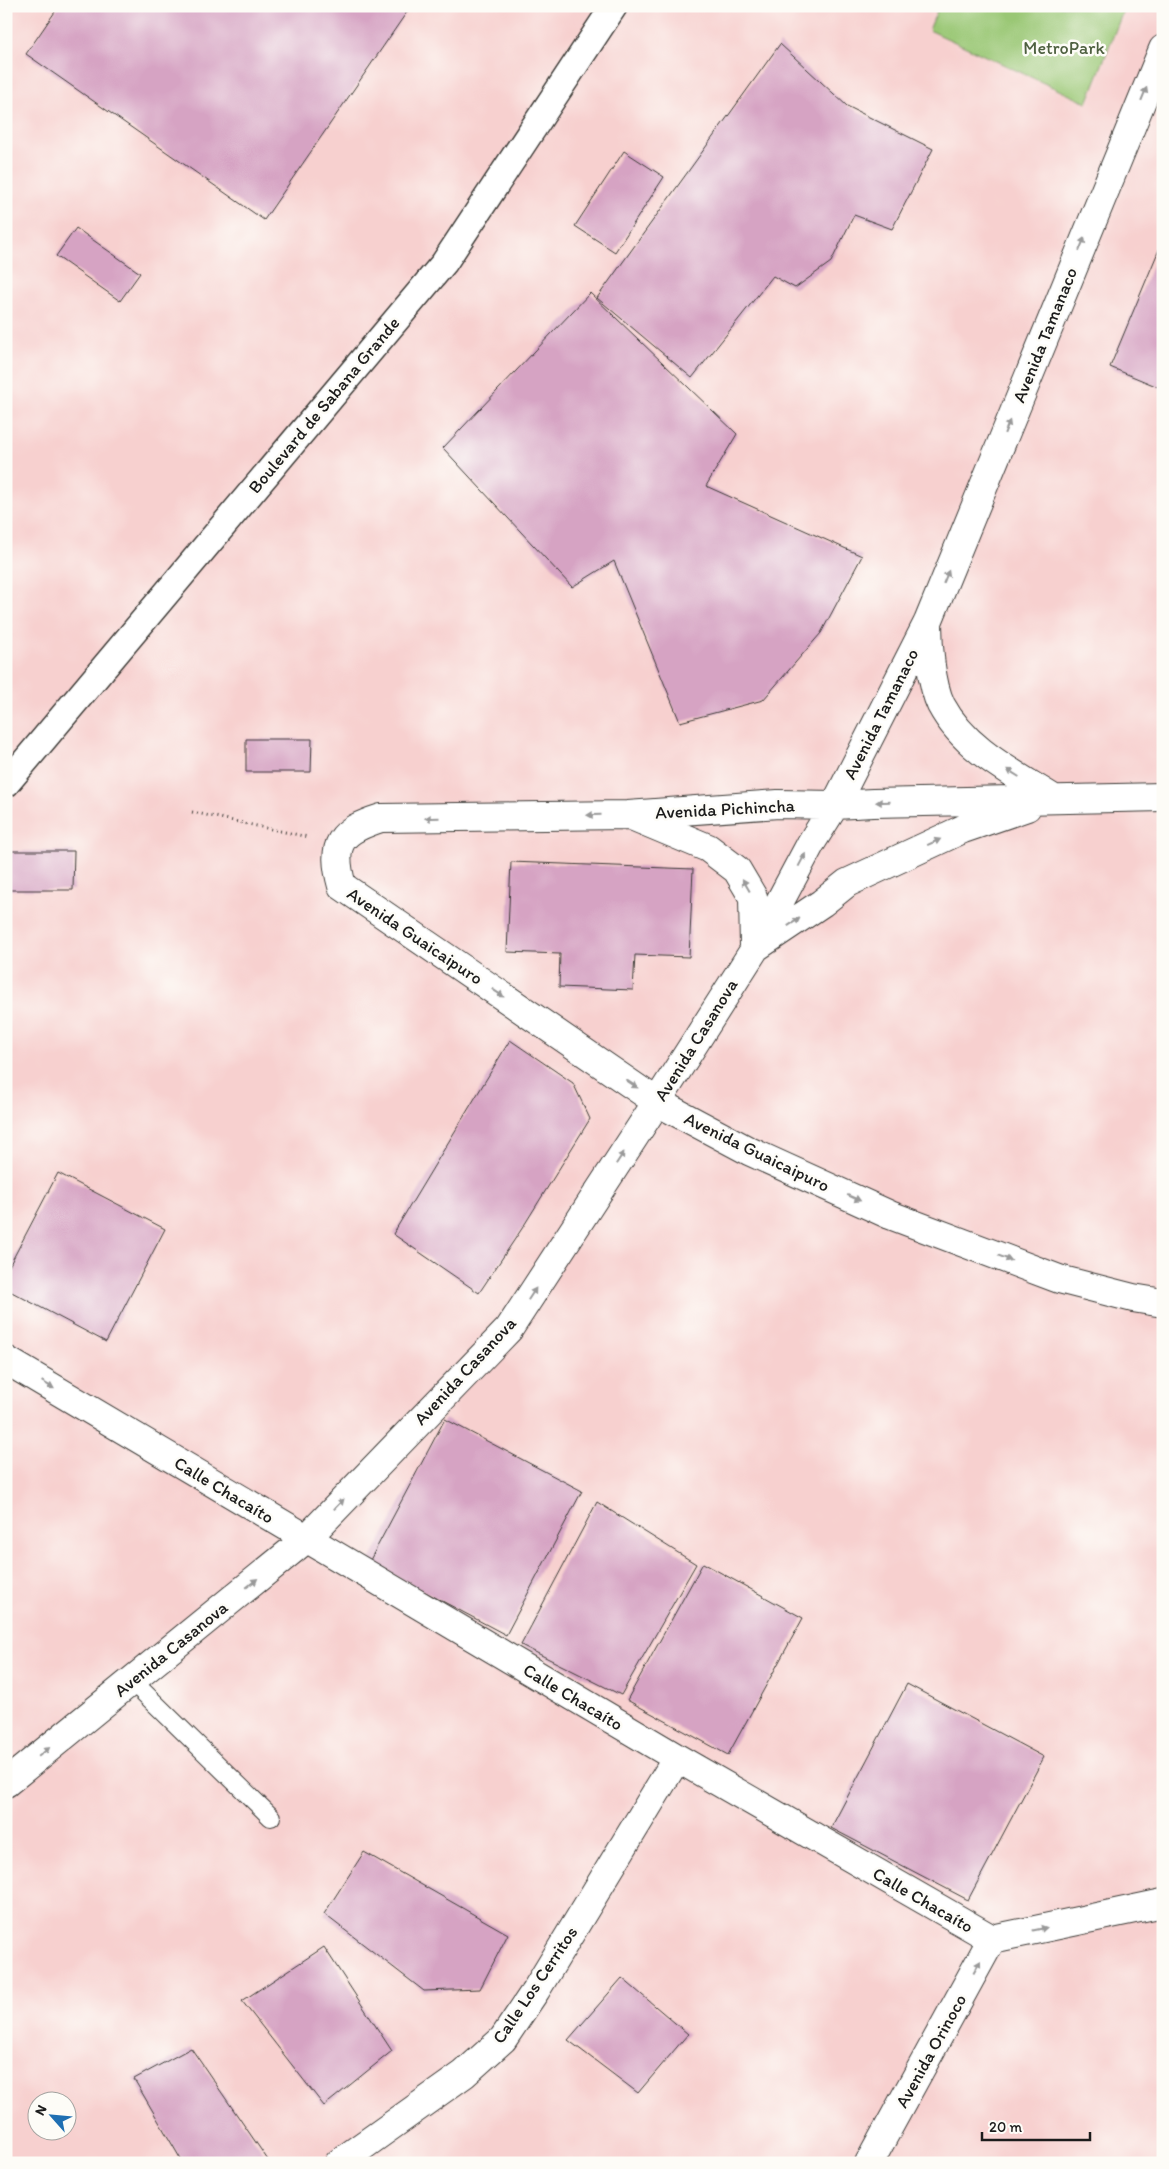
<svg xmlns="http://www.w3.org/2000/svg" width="1169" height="2169" font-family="Itim,sans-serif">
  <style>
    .built { fill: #f7d0cf; fill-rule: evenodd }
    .green { fill: #9ac775; stroke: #5b7248 }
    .building { fill: #d6a3c3 }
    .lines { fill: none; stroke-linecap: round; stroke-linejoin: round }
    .service-casing { stroke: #3c3a36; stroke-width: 20 }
    .pedestrian-casing { stroke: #3c3a36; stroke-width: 29 }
    .minor-casing { stroke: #3c3a36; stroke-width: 30 }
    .path { stroke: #3c3a36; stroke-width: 3; stroke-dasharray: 1 4; stroke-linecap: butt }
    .service { stroke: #fff; stroke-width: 18 }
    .pedestrian { stroke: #fff; stroke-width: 26 }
    .minor { stroke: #fff; stroke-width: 28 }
    .oneway { fill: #999 }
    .labels { text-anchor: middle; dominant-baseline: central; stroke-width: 5; stroke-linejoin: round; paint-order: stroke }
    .park-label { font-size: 18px; fill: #4e6040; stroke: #fdfcf7 }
    .street-label { font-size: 18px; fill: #1c1c1c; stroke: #fdfcf7 }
  </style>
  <rect width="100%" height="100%" fill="#fdfcf7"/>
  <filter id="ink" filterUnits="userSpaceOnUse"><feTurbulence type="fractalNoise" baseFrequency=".02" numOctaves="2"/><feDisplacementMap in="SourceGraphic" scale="10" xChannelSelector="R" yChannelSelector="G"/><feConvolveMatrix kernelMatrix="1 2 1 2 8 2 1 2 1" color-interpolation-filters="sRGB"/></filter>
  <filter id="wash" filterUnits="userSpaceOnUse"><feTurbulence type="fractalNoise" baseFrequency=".0096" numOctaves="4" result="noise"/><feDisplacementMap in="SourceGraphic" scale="20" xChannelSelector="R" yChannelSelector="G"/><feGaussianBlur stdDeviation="1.12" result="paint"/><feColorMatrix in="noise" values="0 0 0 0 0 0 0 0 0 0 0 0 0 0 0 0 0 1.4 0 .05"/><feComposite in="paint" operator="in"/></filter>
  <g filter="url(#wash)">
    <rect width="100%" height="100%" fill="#f4e3ca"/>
    <path class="built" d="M6,6H1163V2163H6ZM38,2102H68V2132H38Z"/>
    <path class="green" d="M939,6H1125L1087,103L929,30Z"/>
    <g id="blocks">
      <path class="building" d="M59,6H411L264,220L26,54Z
        M780,44L847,106L933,149L892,229L854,215L831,262L795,288L773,276L692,378L597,298Z
        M624,151L664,177L615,252L575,226Z
        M76,228L140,273L120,301L56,256Z
        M1163,240V389L1110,367Z
        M590,293L737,434L706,486L862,556L821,633L763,700L680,722L614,561L572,587L443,448Z
        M246,739H312L311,772H246Z
        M6,851H74L73,890H6Z
        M511,862L693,869L689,957L635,955L633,990L559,987L560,954L507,952Z
        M510,1040L573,1083L590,1119L523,1227L479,1293L393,1234Z
        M58,1173L165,1229L106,1342L6,1289V1272Z
        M445,1419L582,1491L506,1635L369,1562Z
        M597,1502L696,1564L621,1695L521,1645Z
        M703,1563L803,1618L728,1755L627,1700Z
        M907,1684L1044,1757L968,1900L831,1828Z
        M364,1852L508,1934L480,1989L424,1991L324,1914Z
        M324,1947L392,2051L324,2106L242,2001Z
        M622,1978L688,2034L638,2093L568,2040Z
        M191,2048L270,2163H183L134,2079Z"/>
    </g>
  </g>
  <g filter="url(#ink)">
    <use href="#blocks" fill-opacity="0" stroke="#3c3a36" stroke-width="1"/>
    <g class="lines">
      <g class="service-casing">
        <path id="service" d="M132,1681L271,1817"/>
      </g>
      <g class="pedestrian-casing">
        <path id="pedestrian" d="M6,784L444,263L614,6"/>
      </g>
      <g class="minor-casing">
        <path id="minor" d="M928,622C928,645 931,684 941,705C965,750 1013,773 1054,799
          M1163,797L873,803L835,805L778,804L628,815L381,818C340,831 330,843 342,886L657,1102L749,1151L890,1215L1059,1279L1133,1298L1163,1303
          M634,817L708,848L737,870L753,897L754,948
          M758,946L822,903L847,883L963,829L1027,807
          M6,1360L677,1758L992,1939L1163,1903
          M6,1783L306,1539L509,1329L657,1102L754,950L811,843L835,805L928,622L1163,49
          M339,2163L464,2074L503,2039L536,1990L677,1758
          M869,2163L992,1939"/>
      </g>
      <path class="path" d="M192,812L308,837"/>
      <use href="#service" class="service"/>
      <use href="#pedestrian" class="pedestrian"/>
      <use href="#minor" class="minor"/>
    </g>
    <defs><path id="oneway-solid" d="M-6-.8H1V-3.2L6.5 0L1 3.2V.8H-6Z" transform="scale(1.25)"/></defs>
    <g class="oneway">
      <use href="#oneway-solid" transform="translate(1144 94) rotate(-68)"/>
      <use href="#oneway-solid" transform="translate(1082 244) rotate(-68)"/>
      <use href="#oneway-solid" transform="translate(1007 427) rotate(-68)"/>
      <use href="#oneway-solid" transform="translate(946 577) rotate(-68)"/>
      <use href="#oneway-solid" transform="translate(1013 773) rotate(-148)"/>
      <use href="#oneway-solid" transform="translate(883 802) rotate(179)"/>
      <use href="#oneway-solid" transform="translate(594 815) rotate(179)"/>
      <use href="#oneway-solid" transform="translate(432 818) rotate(179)"/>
      <use href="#oneway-solid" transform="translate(934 842) rotate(-24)"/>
      <use href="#oneway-solid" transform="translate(802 860) rotate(-62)"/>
      <use href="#oneway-solid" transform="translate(746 885) rotate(-120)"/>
      <use href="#oneway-solid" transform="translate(794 922) rotate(-34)"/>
      <use href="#oneway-solid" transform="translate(498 993) rotate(34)"/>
      <use href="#oneway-solid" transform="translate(632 1084) rotate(34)"/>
      <use href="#oneway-solid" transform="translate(620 1158) rotate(-57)"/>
      <use href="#oneway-solid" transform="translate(854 1198) rotate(24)"/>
      <use href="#oneway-solid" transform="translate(1005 1258) rotate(21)"/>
      <use href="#oneway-solid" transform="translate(532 1294) rotate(-57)"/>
      <use href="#oneway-solid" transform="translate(48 1385) rotate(31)"/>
      <use href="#oneway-solid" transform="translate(339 1504) rotate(-46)"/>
      <use href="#oneway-solid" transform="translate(252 1583) rotate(-39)"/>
      <use href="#oneway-solid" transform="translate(44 1752) rotate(-39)"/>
      <use href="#oneway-solid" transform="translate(1040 1929) rotate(-12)"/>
      <use href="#oneway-solid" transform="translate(977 1967) rotate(-61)"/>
    </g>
  </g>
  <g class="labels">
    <g class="park-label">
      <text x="1064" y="48">MetroPark</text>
    </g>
    <g class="street-label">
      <text transform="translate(1045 335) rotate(-68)">Avenida Tamanaco</text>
      <text transform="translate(324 405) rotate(-50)">Boulevard de Sabana Grande</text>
      <text transform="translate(881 714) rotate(-63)">Avenida Tamanaco</text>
      <text transform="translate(725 809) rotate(-3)">Avenida Pichincha</text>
      <text transform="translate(415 936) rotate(34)">Avenida Guaicaipuro</text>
      <text transform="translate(696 1040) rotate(-58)">Avenida Casanova</text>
      <text transform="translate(757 1152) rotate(26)">Avenida Guaicaipuro</text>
      <text transform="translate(465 1371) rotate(-47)">Avenida Casanova</text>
      <text transform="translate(224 1490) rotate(31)">Calle Chacaíto</text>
      <text transform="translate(171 1649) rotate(-39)">Avenida Casanova</text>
      <text transform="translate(573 1697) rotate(31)">Calle Chacaíto</text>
      <text transform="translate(923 1900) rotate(30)">Calle Chacaíto</text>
      <text transform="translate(535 1985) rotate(-56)">Calle Los Cerritos</text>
      <text transform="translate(931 2051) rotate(-61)">Avenida Orinoco</text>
    </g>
  </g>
  <rect width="1169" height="2169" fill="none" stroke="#fdfcf7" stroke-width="25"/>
  <g transform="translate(52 2116) rotate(297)"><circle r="24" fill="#fdfcf7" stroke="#a3a29f"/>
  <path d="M0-4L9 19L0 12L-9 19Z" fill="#1f6fb2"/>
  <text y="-8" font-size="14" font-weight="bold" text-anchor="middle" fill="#1c1c1c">N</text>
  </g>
  <path d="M982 2132v8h108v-8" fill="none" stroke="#1c1c1c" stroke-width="2.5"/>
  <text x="989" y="2132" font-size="15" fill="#1c1c1c" stroke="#fdfcf7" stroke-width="4" paint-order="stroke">20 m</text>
</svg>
